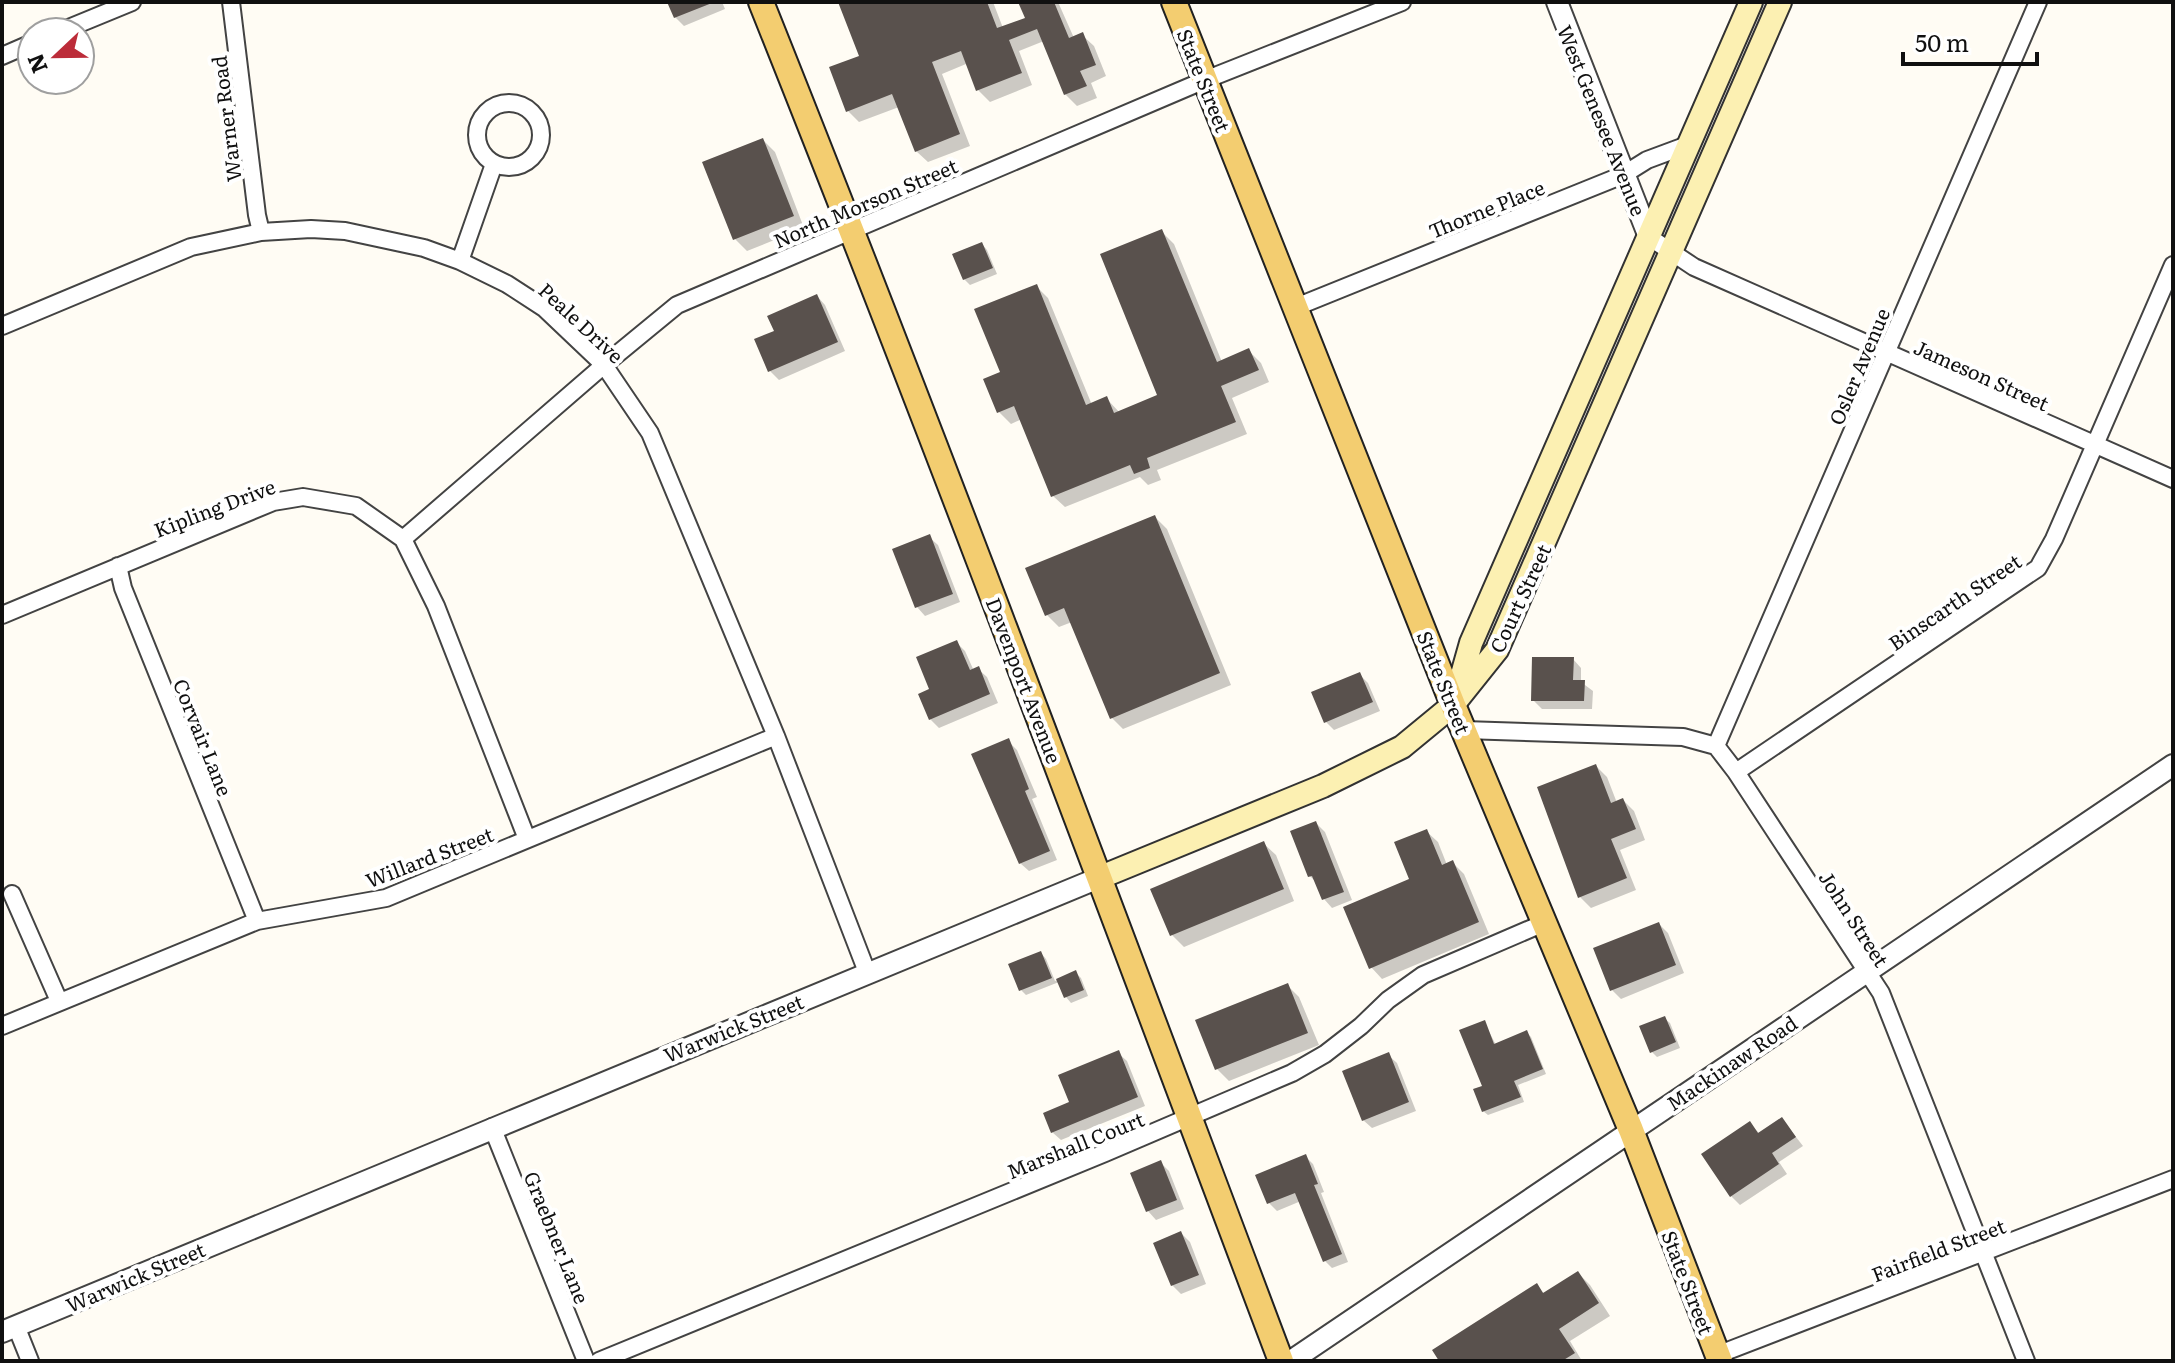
<svg xmlns="http://www.w3.org/2000/svg" width="2175" height="1363" font-family="Literata,serif">
  <style>
    .shadow { fill: #0003 }
    .building { fill: #59514d }
    .lines { fill: none; stroke-linecap: round; stroke-linejoin: round }
    .minor-casing { stroke: #434343; stroke-width: 20 }
    .tertiary-casing { stroke: #434343; stroke-width: 24 }
    .secondary-casing { stroke: #323232; stroke-width: 26 }
    .primary-casing { stroke: #212121; stroke-width: 28 }
    .minor { stroke: #fff; stroke-width: 16 }
    .tertiary { stroke: #fff; stroke-width: 20 }
    .secondary { stroke: #fcf0b2; stroke-width: 22 }
    .primary { stroke: #f3cd70; stroke-width: 24 }
    .labels { text-anchor: middle; dominant-baseline: central; stroke-width: 8; stroke-linejoin: round; paint-order: stroke }
    .street-label { font-size: 20px; fill: #101010; stroke: #fff }
  </style>
  <rect width="100%" height="100%" fill="#fffcf4"/>
  <path class="shadow" d="M669,2H722L725,9L684,26L675,17Z
    M840,2H993L1003,28L1027,19L1024,2H1058L1074,38L1082,35L1094,46L1106,76L1091,83L1097,98L1077,106L1065,94L1044,41L1019,51L1032,85L990,102L978,90L966,64L942,74L970,146L928,162L916,151L899,107L859,122L848,111L861,57Z
    M763,140L775,152L804,228L747,251L735,239Z
    M1162,232L1174,244L1222,362L1249,351L1261,363L1269,382L1232,398L1247,434L1157,470L1161,480L1148,485L1140,477L1065,507L1053,496L1022,419L1011,424L999,412L1003,373L1036,286L1048,298L1092,405L1107,399L1120,413L1160,397Z
    M982,244L987,250L997,274L970,285L964,279Z
    M817,296L825,305L845,351L779,380L770,371L777,332Z
    M1155,517L1167,529L1231,685L1123,729L1111,717L1072,622L1059,627L1047,615L1028,569Z
    M929,537L938,545L960,602L925,616L917,607Z
    M956,642L965,651L974,671L978,669L987,677L998,703L939,728L930,719L932,690Z
    M1573,659L1581,668V682L1593,691L1592,709H1542L1533,700Z
    M1359,674L1368,683L1380,711L1334,730L1326,722Z
    M1008,741L1017,750L1037,797L1032,799L1057,860L1029,871L1020,863Z
    M1596,766L1607,777L1617,803L1623,800L1634,811L1645,840L1620,850L1636,890L1591,908L1580,897Z
    M1316,823L1325,832L1352,900L1332,908L1324,899L1317,883L1310,876Z
    M1426,831L1438,842L1447,865L1453,863L1464,874L1489,934L1382,979L1371,967L1411,880Z
    M1264,844L1276,855L1294,901L1184,947L1172,935Z
    M1659,924L1668,933L1684,973L1621,999L1612,990Z
    M1041,953L1046,959L1055,981L1076,973L1081,978L1088,996L1071,1003L1066,997L1059,982L1026,995L1021,990Z
    M1287,985L1299,997L1319,1045L1229,1081L1217,1069Z
    M1664,1018L1670,1023L1680,1048L1657,1057L1652,1052Z
    M1484,1022L1496,1045L1527,1033L1531,1037L1546,1074L1518,1085L1524,1102L1488,1115L1483,1111Z
    M1118,1053L1127,1061L1145,1106L1061,1140L1052,1132L1072,1103Z
    M1388,1055L1397,1063L1416,1111L1372,1128L1363,1120Z
    M1782,1119L1803,1146L1779,1162L1787,1174L1740,1205L1731,1196L1750,1124L1760,1134Z
    M1306,1157L1313,1164L1324,1192L1321,1193L1348,1262L1332,1268L1325,1261L1301,1201L1277,1211L1269,1203L1258,1176Z
    M1160,1162L1169,1171L1184,1209L1156,1220L1148,1211Z
    M1181,1233L1190,1242L1206,1284L1181,1294L1172,1285Z
    M1578,1273L1590,1285L1610,1316L1570,1341L1582,1361H1441L1536,1286L1545,1294Z"/>
  <path class="building" d="M667,2H712V3L674,18Z
    M838,2H987L997,28L1025,18L1018,2H1054L1069,38L1083,32L1096,65L1080,71L1087,86L1064,95L1037,29L1009,40L1022,73L976,91L961,51L932,62L960,134L915,152L892,94L846,112L829,67L859,56Z
    M763,138L794,216L733,240L702,162Z
    M1162,229L1217,362L1249,348L1259,370L1221,386L1236,422L1147,458L1150,468L1134,474L1130,465L1051,497L1014,406L997,413L983,379L1000,372L974,309L1037,284L1086,405L1107,396L1114,413L1157,395L1100,254Z
    M982,242L993,268L963,280L952,254Z
    M817,294L838,342L768,372L754,339L774,331L767,316Z
    M1155,515L1220,673L1110,719L1064,608L1045,616L1025,568Z
    M930,534L953,594L915,608L892,549Z
    M957,640L970,670L979,666L990,694L929,720L918,694L929,689L916,657Z
    M1532,657H1574L1573,680H1585L1584,701H1531Z
    M1360,672L1373,702L1324,723L1311,692Z
    M1009,738L1029,789L1025,791L1050,851L1019,864L971,754Z
    M1596,764L1611,803L1623,798L1636,829L1611,839L1627,878L1578,898L1537,787Z
    M1316,821L1344,892L1322,900L1312,876L1308,877L1290,831Z
    M1427,829L1442,865L1453,860L1479,922L1369,969L1343,907L1409,879L1394,842Z
    M1264,841L1284,889L1170,936L1150,889Z
    M1659,922L1676,965L1610,991L1593,948Z
    M1041,951L1052,978L1019,991L1008,964Z
    M1076,970L1084,990L1064,998L1056,979Z
    M1288,983L1308,1033L1215,1070L1195,1020Z
    M1665,1016L1676,1042L1650,1053L1639,1026Z
    M1485,1020L1494,1044L1527,1030L1543,1069L1514,1081L1521,1097L1482,1112L1473,1089L1482,1086L1459,1030Z
    M1119,1050L1138,1097L1051,1133L1043,1113L1069,1102L1058,1075Z
    M1389,1052L1409,1102L1362,1121L1342,1071Z
    M1782,1117L1796,1137L1772,1153L1779,1164L1730,1197L1701,1154L1750,1121L1758,1133Z
    M1306,1154L1318,1184L1314,1185L1342,1254L1323,1262L1295,1193L1267,1204L1255,1175Z
    M1161,1160L1177,1200L1146,1212L1130,1173Z
    M1181,1231L1199,1275L1171,1286L1153,1243Z
    M1578,1271L1599,1303L1559,1329L1575,1353L1562,1361H1439L1432,1350L1537,1283L1543,1293Z"/>
  <g class="lines">
    <g class="minor-casing">
      <path id="minor" d="M231,2L257,215L261,232
        M59,32L132,2
        M2,56L32,43
        M477 135a32 32 0 1 1 64 0a32 32 0 1 1-64 0Z
        M1649,237L1694,267L2173,479
        M460,261L494,164
        M1296,307L1623,175L1647,160L1690,144
        M2,326L191,247L261,232L311,229L345,231L424,248L460,261L507,284L544,308L604,365L650,433L776,736L867,972
        M403,539L604,365L677,305L1205,80L1402,2
        M118,566L123,588L257,921
        M2,615L273,502L303,497L356,506L403,539L436,606L527,839
        M1464,730L1683,737L1716,746L1736,772L1881,993L2026,1361
        M1716,746L2038,2
        M1736,772L2038,568L2054,539L2173,265
        M12,894L59,1001
        M2,1026L257,921L386,898L776,736
        M492,1127L586,1361
        M16,1326L30,1361
        M1717,1355L2173,1179
        M599,1361L1105,1153L1292,1073L1325,1054L1361,1026L1388,1000L1423,975L1544,923"/>
    </g>
    <g class="tertiary-casing">
      <path id="tertiary" d="M1557,2L1649,237
        M2,1332L1101,877
        M1291,1361L2173,765"/>
    </g>
    <g class="secondary-casing">
      <path id="secondary" d="M1456,696L1471,643L1751,2
        M1101,877L1323,786L1402,747L1453,705L1497,650L1780,2"/>
    </g>
    <g class="primary-casing">
      <path id="primary" d="M761,2C941,452 1110,907 1281,1361
        M1174,2L1453,705L1631,1130L1720,1361"/>
    </g>
    <use href="#minor" class="minor"/>
    <use href="#tertiary" class="tertiary"/>
    <use href="#secondary" class="secondary"/>
    <use href="#primary" class="primary"/>
  </g>
  <g class="labels">
    <g class="street-label">
      <text transform="translate(1205 80) rotate(68)">State Street</text>
      <text transform="translate(225 119) rotate(-97)">Warner Road</text>
      <text transform="translate(1603 120) rotate(68)">West Genesee Avenue</text>
      <text transform="translate(865 202) rotate(-23)">North Morson Street</text>
      <text transform="translate(1486 208) rotate(-22)">Thorne Place</text>
      <text transform="translate(582 322) rotate(43)">Peale Drive</text>
      <text transform="translate(1858 366) rotate(-67)">Osler Avenue</text>
      <text transform="translate(1982 374) rotate(24)">Jameson Street</text>
      <text transform="translate(214 507) rotate(-21)">Kipling Drive</text>
      <text transform="translate(1519 598) rotate(-65)">Court Street</text>
      <text transform="translate(1954 601) rotate(-34)">Binscarth Street</text>
      <text transform="translate(1025 680) rotate(69)">Davenport Avenue</text>
      <text transform="translate(1445 682) rotate(68)">State Street</text>
      <text transform="translate(204 737) rotate(68)">Corvair Lane</text>
      <text transform="translate(429 856) rotate(-21)">Willard Street</text>
      <text transform="translate(1855 918) rotate(57)">John Street</text>
      <text transform="translate(733 1027) rotate(-22)">Warwick Street</text>
      <text transform="translate(1731 1062) rotate(-34)">Mackinaw Road</text>
      <text transform="translate(1075 1144) rotate(-22)">Marshall Court</text>
      <text transform="translate(558 1237) rotate(68)">Graebner Lane</text>
      <text transform="translate(1938 1249) rotate(-21)">Fairfield Street</text>
      <text transform="translate(135 1276) rotate(-23)">Warwick Street</text>
      <text transform="translate(1689 1282) rotate(69)">State Street</text>
    </g>
  </g>
  <rect width="2175" height="1363" fill="none" stroke="#101010" stroke-width="8"/>
  <g transform="translate(56 56) rotate(248)"><circle r="38" fill="#ffffff" stroke="#9f9f9f" stroke-width="2"/>
  <path d="M0-6L14 30L0 20L-14 30Z" fill="#bc2c39"/>
  <text y="-12" font-size="22" font-weight="bold" text-anchor="middle" fill="#101010">N</text>
  </g>
  <path d="M1903 52v12h134v-12" fill="none" stroke="#101010" stroke-width="4"/>
  <text x="1915" y="52" font-size="24" fill="#101010" stroke="#ffffff" stroke-width="6" paint-order="stroke">50 m</text>
</svg>
